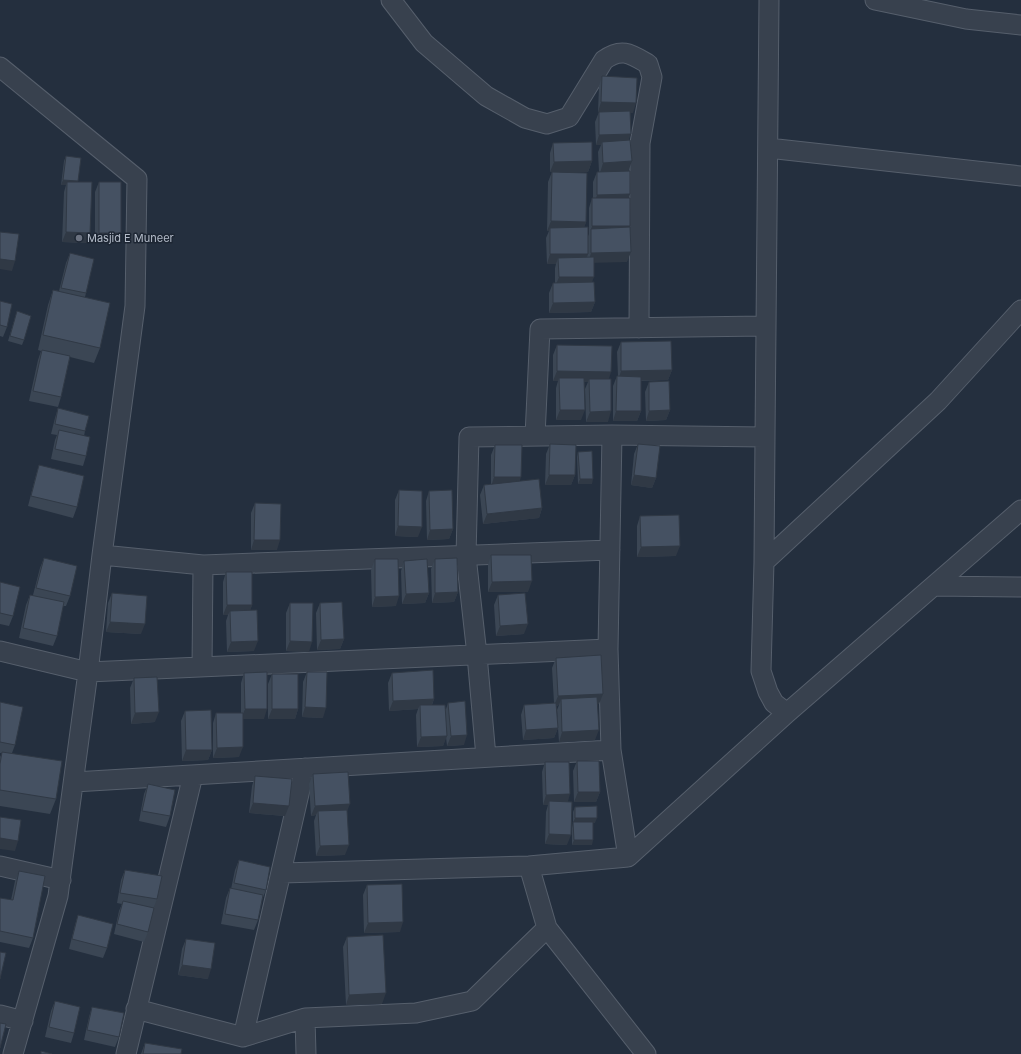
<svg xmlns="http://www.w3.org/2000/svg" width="1021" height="1054" font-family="Inter,sans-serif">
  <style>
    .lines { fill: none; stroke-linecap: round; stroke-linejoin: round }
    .street-casing { stroke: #565f6c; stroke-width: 21 }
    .street { stroke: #38414e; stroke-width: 19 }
    .wall { fill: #3b4654; fill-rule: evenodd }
    .shaded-wall { fill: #303945 }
    .building { fill: #455162; stroke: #303945 }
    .worship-dot { fill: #6b7280; stroke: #1d2633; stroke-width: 1.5 }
    .labels { text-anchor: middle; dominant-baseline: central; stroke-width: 3; stroke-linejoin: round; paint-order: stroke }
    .poi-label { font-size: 11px; fill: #b4bcc9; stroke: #1d2633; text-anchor: start }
  </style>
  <rect width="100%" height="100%" fill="#242f3e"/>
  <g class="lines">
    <g class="street-casing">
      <path id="street" d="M391,0L424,43L486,96L525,118L547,124L569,117L604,60C622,47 631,54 648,64L652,77L640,143L639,328
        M875,0L966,19L1021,25
        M0,67L137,179L135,306L102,555L88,672L58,896L13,1054
        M768,148L1021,176
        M535,436L540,329L766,326
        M765,437L764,562L761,671L768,692L774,703L787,713
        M102,555L203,565
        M764,562L938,401L1021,310
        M934,586L1021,587
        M0,651L88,672L608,649L612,435L765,437L769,0
        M202,667L203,565L610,550
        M486,757L477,655L466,556L469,437L612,435
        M74,782L611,750
        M628,857L787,713L1021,510
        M0,866L61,880
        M282,873L529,866L628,857L611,750L608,649
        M547,928L646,1054
        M136,1009L243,1037L305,1018L416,1013L472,1001L547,928L529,866
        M0,1015L23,1021
        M305,1018L306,1054
        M243,1037L305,768
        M126,1054L193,775"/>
    </g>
    <use href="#street" class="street"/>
  </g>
  <path class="wall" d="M602,76L633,113H630L629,140L628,198L630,227L627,262H594L592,282L595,302L591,312L549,313V293L553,283H555V268L556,264H547L546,238L549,231H547L548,182L552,172H550V153L553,143L592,161L588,172H559L586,222L584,227L588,236L589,234V208L592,198H593V182L597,172H599L598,152L601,145H596L595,122L599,112H598L599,86Z
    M66,156L78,182L87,243L62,242L64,192L66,185H61L64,161Z
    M99,182L121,233L118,243H95V192Z
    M70,253L86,293L85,297L100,348L94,363L70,357L61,397L58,407L29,401L38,360L41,351L38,350L48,305L53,290L59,291L66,263Z
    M0,301L7,327L3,337L0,336Z
    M17,311L24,340L22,345L8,341Z
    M621,342L672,370L668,380L641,381V411L637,421H613V386L617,376H618L617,352Z
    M557,345L609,379L608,422H586L585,389L588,382H584L581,420H556V388L558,381H553V355Z
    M649,382L670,410L666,420L646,421L645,392Z
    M58,408L85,431L84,436L86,456L83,466L51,459L55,440L57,435L51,434L55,418Z
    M550,444L575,475L571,485H545L546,454Z
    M638,444L656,478L652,488L631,485L634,454Z
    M495,445L520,481L542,508L539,518L483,524L480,495L484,485L491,484V455Z
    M578,452L592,484H578L577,457Z
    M39,465L77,507L73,518L28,506L36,475Z
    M399,490L418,537L395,536V500Z
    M429,491L453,529L449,539L427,540L426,501Z
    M255,503L277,550H251V513Z
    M640,516L676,556L637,557V526Z
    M491,555L528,592H488V565Z
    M44,558L70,596L66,606H63L57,636L53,646L19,638L26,605L30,595H33L40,568Z
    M375,559L396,606L372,607L371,570Z
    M435,559L458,592L454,602L432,603L431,569Z
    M404,561L429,593L425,603L402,604L401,571Z
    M226,572L252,605L250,610L254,651L227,652L226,621L228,615H223V582Z
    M0,582L13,616L9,626L0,624Z
    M112,593L141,634L106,632L108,603Z
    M498,595L524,634L496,636L494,605Z
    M290,603L309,652L286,651V613Z
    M320,603L344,639L340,649L317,650L316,613Z
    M556,658L599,704H597L595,740L559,742L558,728L554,738L523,740L521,715L524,705L554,703L552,668ZM559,705L557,710L558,727L556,706Z
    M307,672L323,718L302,717L303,682Z
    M244,673L264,719H243L239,757L213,758V723L216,713H241V683Z
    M392,673L434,699L432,705L446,709L448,703L464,745L447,746L446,737L443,746L417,747L416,715L418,709L389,711L388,683Z
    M272,674L298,709L295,719H268V684Z
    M134,678L155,722L131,724L130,688Z
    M0,702L15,745L12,753L56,799L50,814L0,806V757L2,753H0Z
    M185,711L212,750L208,760L182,761L181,721Z
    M577,761L600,792L596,802H574L573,771Z
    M545,762L568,802L567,845L545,844L546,812L548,805H543L542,772Z
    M313,774L347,811L345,855L316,856L314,821L316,815L311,816L309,784Z
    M255,776L285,816L249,813L252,786Z
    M148,784L170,816L166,827L139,821L144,794Z
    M575,807L595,823H593L592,845H572V828L573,823V812Z
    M239,860L266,890L262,900L258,920L254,930L221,924L226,898L230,888L231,889L235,870Z
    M125,870L157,899L153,909L148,932L144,942L114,934L119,911L122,904L117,903L121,880Z
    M19,871L33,938L29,948L0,942V898L11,900L15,881Z
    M367,885L400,932L364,933L363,895Z
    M78,915L107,948L103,958L69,949L75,925Z
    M347,937L382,1004L346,1005L343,947Z
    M186,939L208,979L178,975L182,949Z
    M55,1001L74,1033L71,1043L45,1037L51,1011Z
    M92,1007L119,1037L115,1047L84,1040L89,1017Z
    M145,1043L181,1054H141Z"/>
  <path class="shaded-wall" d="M601,102L636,103L633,113L598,112Z
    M631,134L627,144L602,142L601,145H596L599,135Z
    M592,161L588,172H550L554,162Z
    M632,161L628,172L600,173L603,163Z
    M63,180L78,181L77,187L67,182L66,185H61Z
    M630,194L627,204L594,205L597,195Z
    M551,221L586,222L583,232L550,228L549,231H547Z
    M592,226H630L627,236L591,230Z
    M66,232L90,233L87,243L62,242Z
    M99,233H121L118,243H95Z
    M631,252L627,262L588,263L591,253Z
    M550,254H588L585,264L558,258L556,264H547Z
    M0,259L15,261L12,271L0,269Z
    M559,277H594L590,287H555Z
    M595,302L591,312L549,313L553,303Z
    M672,370L668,380L618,381L621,371Z
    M557,371L611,372L608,382L589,379L588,382L559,381V378L558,381H553Z
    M560,410H585L581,420H556Z
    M670,410L666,420L646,421L649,411Z
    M611,411L608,422H586L590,412Z
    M616,411H641L637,421H613Z
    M549,475H575L571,485H545Z
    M634,475L656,478L652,488L631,485Z
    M494,477H521L518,487H491Z
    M580,479H593L592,484H578Z
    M542,508L539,518L483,524L487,514Z
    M398,526L422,527L418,537L395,536Z
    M453,529L449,539L427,540L430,530Z
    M254,540H280L277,550H251Z
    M680,546L676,556L637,557L641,547Z
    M532,581L528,592H488L492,582Z
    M458,592L454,602L432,603L435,593Z
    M429,593L425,603L402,604L406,594Z
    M399,596L396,606L372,607L375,597Z
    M227,605H252L249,615L230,611L228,615H223Z
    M110,622L145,624L141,634L106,632Z
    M528,624L524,634L496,636L500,626Z
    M344,639L340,649L317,650L321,640Z
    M258,641L254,651L227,652L231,642Z
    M290,641L312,642L309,652L286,651Z
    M603,694L599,704L561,705V699L559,705L554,706L558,696Z
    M434,699L430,709L420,705L418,709L389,711L393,701Z
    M305,707L326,708L323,718L302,717Z
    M245,709H267L264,719H241Z
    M272,709H298L295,719H268Z
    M159,712L155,722L131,724L135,713Z
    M558,728L554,738L523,740L526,730Z
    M599,730L595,740L559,742L562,732Z
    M467,735L464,745L447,746L451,736Z
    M447,736L443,746L417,747L421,737Z
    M243,747L239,757L213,758L217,748Z
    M186,750H212L208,760L182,761Z
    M578,792H600L596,802H574Z
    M570,794L567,805L549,801L548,805H543L546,795Z
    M253,803L289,806L285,816L249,813Z
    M350,804L346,814L318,811L316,815L311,816L315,806Z
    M575,818H597L595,823H573Z
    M549,834L571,835L567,845L545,844Z
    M0,838L18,841L15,851L0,849Z
    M574,840H593L592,845H572Z
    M349,845L345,855L316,856L320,846Z
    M403,922L400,932L364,933L368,923Z
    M182,965L211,969L208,979L178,975Z
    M386,993L382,1004L346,1005L349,995Z"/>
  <path class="building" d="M602,76L637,78L636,103L601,102Z
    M630,111L631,134L599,135V112Z
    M630,140L632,161L603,163L602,142Z
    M592,142V161L554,162L553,143Z
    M66,156L81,158L78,181L63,180Z
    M630,171V194L597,195V172Z
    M552,172L587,173L586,222L551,221Z
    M67,182H92L90,233L66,232Z
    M99,182H121V233H99Z
    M592,198H630V226H592Z
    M588,227V254H550V228Z
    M630,227L631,252L591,253V229Z
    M0,232L19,234L15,261L0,259Z
    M70,253L94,259L86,293L61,288Z
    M594,257V277H559L558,258Z
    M594,282L595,302L553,303V283Z
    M53,290L110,303L100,348L43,335Z
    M0,301L12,304L7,327L0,325Z
    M17,311L31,316L24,340L10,336Z
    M671,341L672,370L621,371V342Z
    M557,345L612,346L611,372L557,371Z
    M42,350L70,356L61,397L33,391Z
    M617,376L641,377V411H616Z
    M559,378H584L585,410H560Z
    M589,379H611V411L590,412Z
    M669,381L670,410L649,411V382Z
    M58,408L89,416L85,431L55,424Z
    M59,430L90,437L86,456L55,449Z
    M550,444L576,445L575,475H549Z
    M638,444L660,446L656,478L634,475Z
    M495,445H522L521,477H494Z
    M592,451L593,479H580L578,452Z
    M39,465L84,476L77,507L31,496Z
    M539,479L542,508L487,514L484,485Z
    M399,490L422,491V527L398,526Z
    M452,490L453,529L430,530L429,491Z
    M255,503L281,504L280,540H254Z
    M679,515L680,546L641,547L640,516Z
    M491,555H531L532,581L492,582Z
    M44,558L77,566L70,596L36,588Z
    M457,558L458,592L435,593V559Z
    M375,559H398L399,596L375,597Z
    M427,559L429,593L406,594L404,561Z
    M226,572H252V605H227Z
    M0,582L20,587L13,616L0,613Z
    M112,593L147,596L145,624L110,622Z
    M525,593L528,624L500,626L498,595Z
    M30,595L64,602L57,636L23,628Z
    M342,602L344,639L321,640L320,603Z
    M290,603H313L312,642L290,641Z
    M257,610L258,641L231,642L230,611Z
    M601,655L603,694L558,696L556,658Z
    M433,670L434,699L393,701L392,673Z
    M267,672V709H245L244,673Z
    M307,672H327L326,708L305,707Z
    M272,674H298V709H272Z
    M157,677L159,712L135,713L134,678Z
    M597,697L599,730L562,732L561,699Z
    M465,701L467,735L451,736L448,703Z
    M0,702L23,707L15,745L0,742Z
    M556,703L558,728L526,730L524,705Z
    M420,705H445L447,736L421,737Z
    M211,710L212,750H186L185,711Z
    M216,713H243V747L217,748Z
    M2,752L62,761L56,799L0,790V764Z
    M577,761H599L600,792H578Z
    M545,762H569L570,794L546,795Z
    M348,772L350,804L315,806L313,774Z
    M255,776L292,779L289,806L253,803Z
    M148,784L175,790L170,816L142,811Z
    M549,801L572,802L571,835L549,834Z
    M597,806V818H575V807Z
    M347,810L349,845L320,846L318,811Z
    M0,817L21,820L18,841L0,838Z
    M573,822H593V840H574Z
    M239,860L270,867L266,890L234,883Z
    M125,870L162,876L157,899L120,893Z
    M19,871L45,876L33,938L0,931V898L13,900Z
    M402,884L403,922L368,923L367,885Z
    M230,888L263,895L258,920L225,914Z
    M123,901L154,908L148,932L117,924Z
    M78,915L113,924L107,948L72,939Z
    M383,935L386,993L349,995L347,937Z
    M186,939L215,943L211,969L182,965Z
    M0,952L6,953L0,979Z
    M55,1001L80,1007L74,1033L49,1027Z
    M92,1007L124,1013L119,1037L87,1030Z
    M0,1023L6,1024L0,1048Z
    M145,1043L182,1049L181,1054H143Z
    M41,1051L52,1054H41Z"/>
  <circle class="worship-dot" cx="79" cy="238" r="4"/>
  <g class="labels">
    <g class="poi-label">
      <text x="87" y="238">Masjid E Muneer</text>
    </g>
  </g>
</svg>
